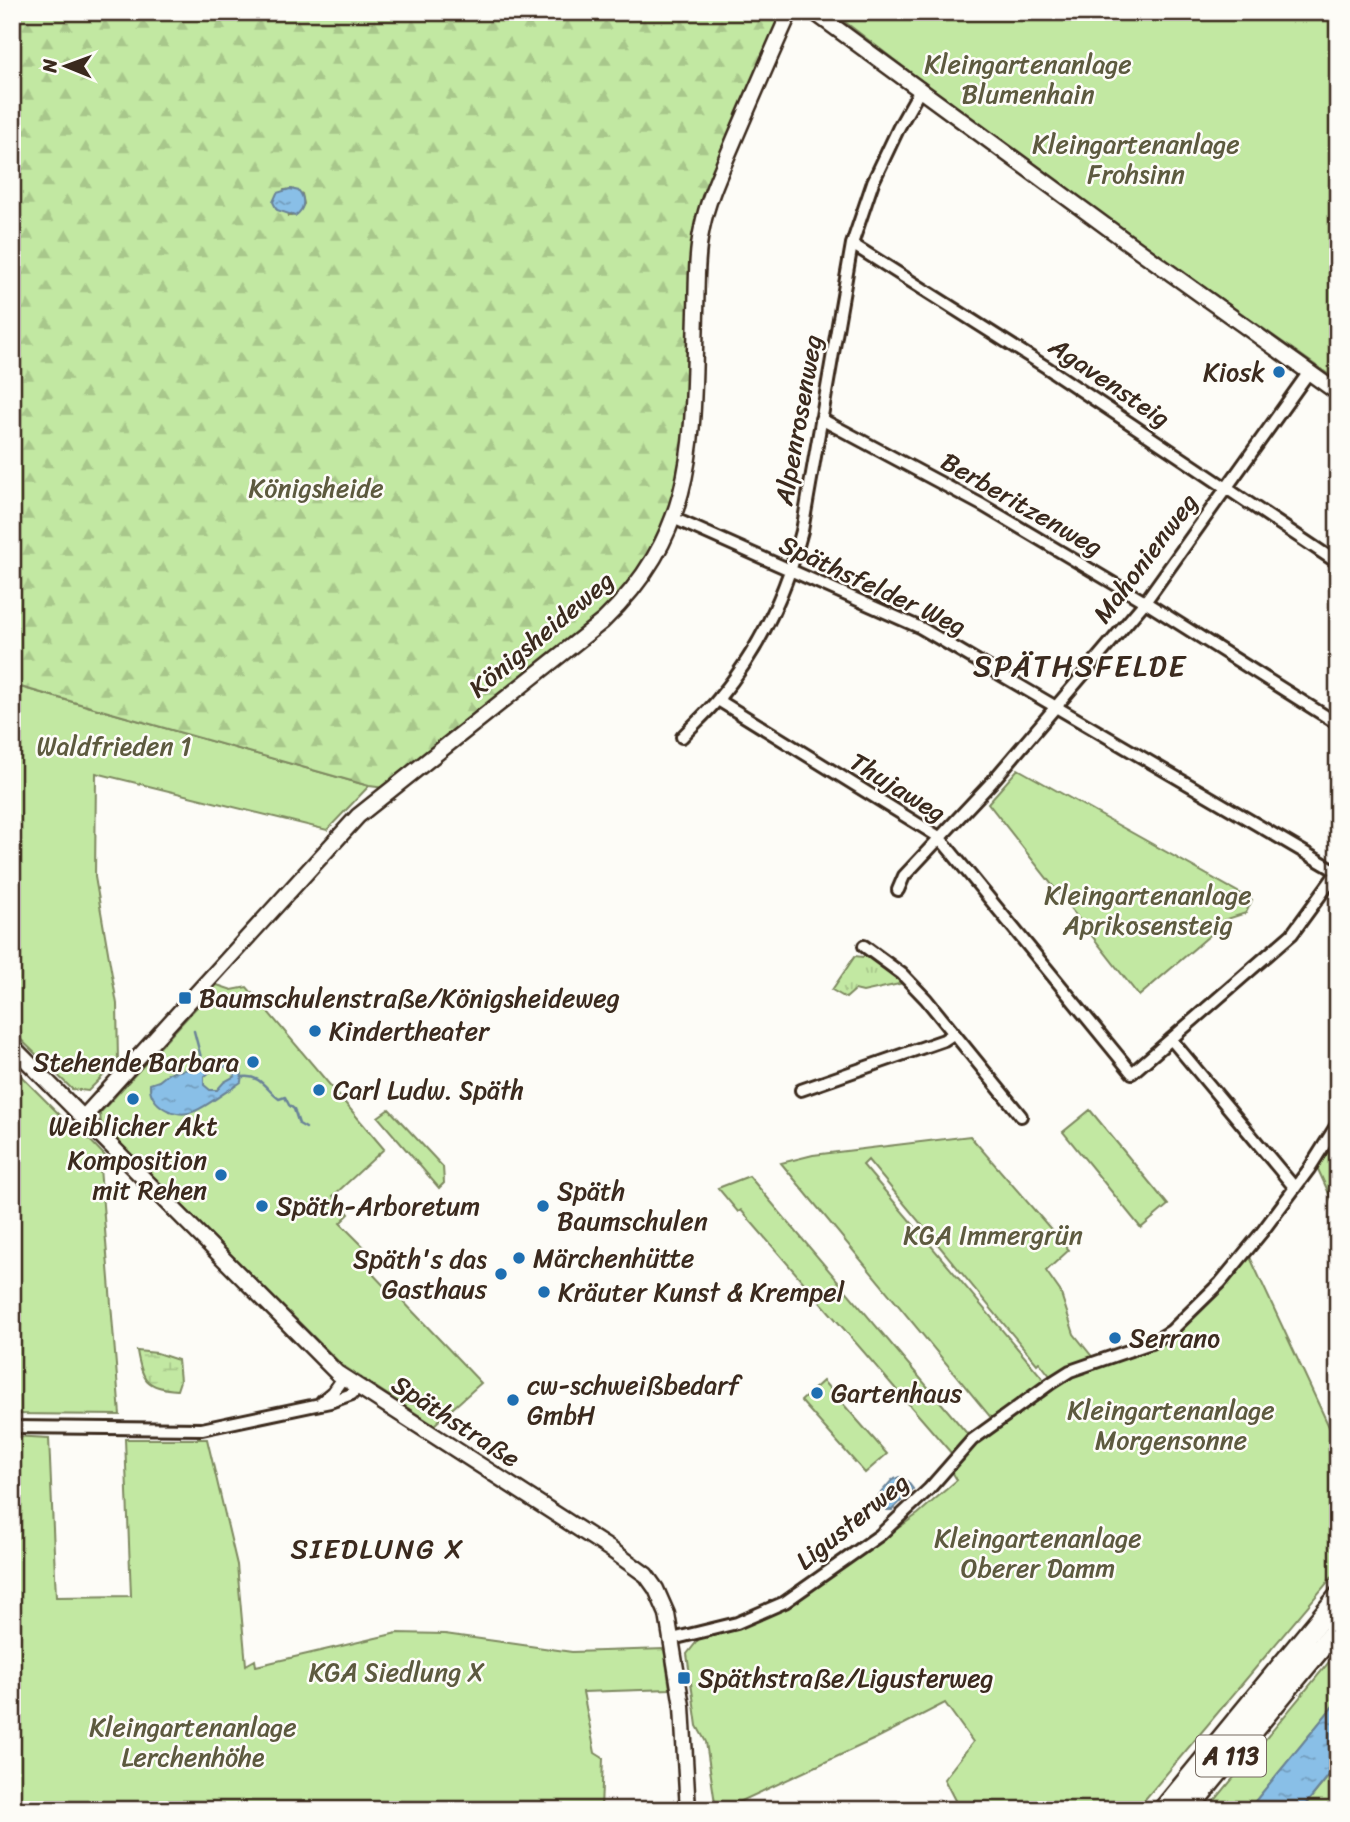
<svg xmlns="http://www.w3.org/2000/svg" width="1350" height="1822" font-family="Sriracha,sans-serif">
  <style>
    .green { fill: #c2e8a2; stroke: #7e8960; stroke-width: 2 }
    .forest { fill: url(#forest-firs); stroke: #7e8960; stroke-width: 2; fill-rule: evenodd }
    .wetland { fill: url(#wetland-marsh); stroke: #7e8960; stroke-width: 2 }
    .park { fill: url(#park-tufts); stroke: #7e8960; stroke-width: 2 }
    .water { fill: url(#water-ripples); stroke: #6a8397; stroke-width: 2; fill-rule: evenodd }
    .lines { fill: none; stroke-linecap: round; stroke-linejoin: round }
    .stream { stroke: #6a8397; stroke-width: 2.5 }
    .street-casing { stroke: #3b2a1e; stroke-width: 16 }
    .secondary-casing { stroke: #3b2a1e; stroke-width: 19 }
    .highway-casing { stroke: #3b2a1e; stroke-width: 24 }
    .street { stroke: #fdfcf7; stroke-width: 10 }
    .secondary { stroke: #fdfcf7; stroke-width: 14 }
    .highway { stroke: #fdfcf7; stroke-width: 19 }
    .poi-dot { fill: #1f6fb2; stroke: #fdfcf7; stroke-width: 2.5 }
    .labels { text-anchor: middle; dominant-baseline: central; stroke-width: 5; stroke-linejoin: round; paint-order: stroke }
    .shield { fill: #fdfcf7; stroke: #75695f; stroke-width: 2 }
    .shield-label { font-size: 24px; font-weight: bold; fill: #3b2a1e }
    .park-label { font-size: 26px; fill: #5d5a3f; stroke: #fdfcf7 }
    .poi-label { font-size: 26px; fill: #3b2a1e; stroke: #fdfcf7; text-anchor: start }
    .street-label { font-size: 26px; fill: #3b2a1e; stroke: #fdfcf7 }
    .neighbourhood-label { font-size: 28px; letter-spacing: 2px; fill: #3b2a1e; stroke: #fdfcf7 }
    .quarter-label { font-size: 30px; letter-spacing: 2px; fill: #3b2a1e; stroke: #fdfcf7 }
  </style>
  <defs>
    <pattern id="forest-firs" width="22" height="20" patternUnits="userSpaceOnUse" patternTransform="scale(1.75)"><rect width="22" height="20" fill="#c2e8a2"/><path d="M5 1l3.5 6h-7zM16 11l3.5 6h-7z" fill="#a8c78b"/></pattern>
    <pattern id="wetland-marsh" width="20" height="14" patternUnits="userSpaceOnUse" patternTransform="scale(1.75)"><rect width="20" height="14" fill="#c2e8a2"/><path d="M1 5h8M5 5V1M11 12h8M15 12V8" fill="none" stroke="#a8c78b"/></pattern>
    <pattern id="park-tufts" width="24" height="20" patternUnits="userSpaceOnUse" patternTransform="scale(1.75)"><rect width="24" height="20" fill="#c2e8a2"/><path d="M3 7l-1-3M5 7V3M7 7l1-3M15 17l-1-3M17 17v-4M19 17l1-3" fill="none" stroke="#a8c78b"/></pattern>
    <pattern id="water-ripples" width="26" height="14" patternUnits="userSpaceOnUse" patternTransform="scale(1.75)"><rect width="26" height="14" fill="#89bfe7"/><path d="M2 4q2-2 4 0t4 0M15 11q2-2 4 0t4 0" fill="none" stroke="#719bbb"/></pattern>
  </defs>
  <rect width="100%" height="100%" fill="#fdfcf7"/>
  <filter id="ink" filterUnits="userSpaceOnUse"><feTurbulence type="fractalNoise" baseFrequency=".0143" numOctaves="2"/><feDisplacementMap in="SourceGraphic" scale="14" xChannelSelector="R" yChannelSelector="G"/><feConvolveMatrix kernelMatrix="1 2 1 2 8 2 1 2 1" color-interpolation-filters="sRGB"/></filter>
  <g filter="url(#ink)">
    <path class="green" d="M832,12H1338V381L1043,174Z
      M12,681L17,686L369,786L327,830L96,773L95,877L117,1004L118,1061L88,1091L72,1089L12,1031Z
      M1018,769L1252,900L1246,913L1224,920L1217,929L1139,996L988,803Z
      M217,985L232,990L247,987L384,1149L333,1196L349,1214L340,1223L366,1249L362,1252L366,1257L370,1271L385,1287L388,1285L399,1297L481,1383L434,1425L342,1365L101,1125L100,1113Z
      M12,1067L80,1135H85L109,1160L100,1168L120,1415L12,1414Z
      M389,1109L443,1167L444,1183L439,1188L378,1117Z
      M1090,1110L1168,1205L1141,1228L1063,1132Z
      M970,1136L1069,1250L1046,1271L1060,1291L1074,1334L1094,1359L1066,1368L1051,1377L1039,1362L1037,1364L868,1160L863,1165L1045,1381L992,1419L781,1163L813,1155Z
      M1332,1143H1338V1213L1316,1165Z
      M749,1176L970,1437L952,1454L741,1210L738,1212L718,1188Z
      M1249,1255L1338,1446V1570L1136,1810H960L944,1779L973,1742L945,1703L877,1738L722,1810H716L706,1742L697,1726L687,1654L699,1639L738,1628L793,1602L918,1514L957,1480L951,1470L978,1441L1060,1383L1075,1375L1164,1344L1219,1292Z
      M823,1381L887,1454L865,1473L801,1401Z
      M12,1436L49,1438L56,1597L131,1596L125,1439H207L237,1565L246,1665L255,1660L256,1666L397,1633L445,1634L572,1652L664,1649L670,1689L583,1692L595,1753L603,1758L601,1810H12Z
      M1338,1651V1700L1248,1810H1207Z
      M1338,1765V1810H1301Z"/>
    <path class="forest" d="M12,12H784L708,189L685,450L680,480L652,552L610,607L385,788L369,786L17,686L12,681ZM292,189L302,194L304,204C300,210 298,217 289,216L284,190Z"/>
    <path class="wetland" d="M137,1351L157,1353L178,1360L180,1381L177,1390C147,1388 142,1381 137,1351Z"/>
    <path class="park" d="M868,952L904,983L863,992L855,990L846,998L832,990L855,956L863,957Z"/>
    <path class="water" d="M290,189L299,191C306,200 304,210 295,216L277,210L273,202L277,193Z
      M223,1062L234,1065L242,1073L241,1082L234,1087C221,1094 209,1105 195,1111C176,1120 148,1105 150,1084L159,1081L169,1073ZM218,1065L232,1069L235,1076L224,1082L217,1090H210L204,1085V1077Z
      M899,1477L907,1481L913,1489L892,1510H887L880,1501L879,1495L892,1480Z
      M1338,1700V1764L1301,1810H1248Z"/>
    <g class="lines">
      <path class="stream" d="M194,1031L203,1065
        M242,1077C261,1074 266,1090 279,1099L285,1097L289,1105L294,1109L299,1124L306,1128"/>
      <g class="street-casing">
        <path id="street" d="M852,244L1046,367L1338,563
          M821,419L982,505L1145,602L1338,724
          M673,518L921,628L1338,872
          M718,700L939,837L1132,1073L1292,934L1338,871
          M682,737C694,724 708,712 719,698C760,649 786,593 802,531L852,244L873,182L899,127L920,90
          M898,890L904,876L991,783L1145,602L1309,372
          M864,946L902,974L926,999L1021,1116
          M1171,1039L1295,1188
          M801,1090L944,1040L953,1034
          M322,1401L333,1392L343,1378
          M12,1427L202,1429L330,1402L352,1394L358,1387
          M672,1639L737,1623L785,1602L880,1535L929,1489L972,1440L1051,1383L1070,1371L1151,1343L1171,1331L1220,1283L1262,1232L1309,1169L1338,1123"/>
      </g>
      <g class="secondary-casing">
        <path id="secondary" d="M814,12L1126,241L1338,393
          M12,1046L337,1373L610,1549L646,1575L656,1589L667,1614L682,1706L688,1810
          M83,1118L358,816L603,621C700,528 692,436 696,312C697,284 696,255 702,228C708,197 723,167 735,138C753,96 771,54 790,12"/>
      </g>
      <g class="highway-casing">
        <path id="highway" d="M1163,1810L1338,1597
          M1187,1810L1338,1627"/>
      </g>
      <use href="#street" class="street"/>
      <use href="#secondary" class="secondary"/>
      <use href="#highway" class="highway"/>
    </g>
  </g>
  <g class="poi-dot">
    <circle cx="1279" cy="372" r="7"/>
    <rect x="178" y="991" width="14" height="14" rx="3.5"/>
    <circle cx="315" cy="1031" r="7"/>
    <circle cx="253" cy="1062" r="7"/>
    <circle cx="319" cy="1090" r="7"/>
    <circle cx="133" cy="1099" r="7"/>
    <circle cx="221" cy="1175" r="7"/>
    <circle cx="262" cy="1206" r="7"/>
    <circle cx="543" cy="1206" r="7"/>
    <circle cx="519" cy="1258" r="7"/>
    <circle cx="501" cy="1274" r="7"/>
    <circle cx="544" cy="1292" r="7"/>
    <circle cx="1115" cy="1338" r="7"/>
    <circle cx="817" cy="1393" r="7"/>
    <circle cx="513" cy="1400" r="7"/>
    <rect x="677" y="1671" width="14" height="14" rx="3.5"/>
  </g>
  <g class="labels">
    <rect class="shield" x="1196" y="1735.5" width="70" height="41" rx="5"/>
    <g class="shield-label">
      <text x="1231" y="1756">A 113</text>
    </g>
    <g class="park-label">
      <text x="1028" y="64">Kleingartenanlage<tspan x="1028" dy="30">Blumenhain</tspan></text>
      <text x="1136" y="144">Kleingartenanlage<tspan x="1136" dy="30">Frohsinn</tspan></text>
      <text x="316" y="488">Königsheide</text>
      <text x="114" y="746">Waldfrieden 1</text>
      <text x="1148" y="895">Kleingartenanlage<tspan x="1148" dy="30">Aprikosensteig</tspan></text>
      <text x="993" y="1235">KGA Immergrün</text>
      <text x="1171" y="1410">Kleingartenanlage<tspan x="1171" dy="30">Morgensonne</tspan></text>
      <text x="1038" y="1538">Kleingartenanlage<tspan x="1038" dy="30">Oberer Damm</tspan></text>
      <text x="397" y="1672">KGA Siedlung X</text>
      <text x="193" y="1727">Kleingartenanlage<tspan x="193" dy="30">Lerchenhöhe</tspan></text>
    </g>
    <g class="poi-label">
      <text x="1265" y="372" text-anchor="end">Kiosk</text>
      <text x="199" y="998">Baumschulenstraße/Königsheideweg</text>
      <text x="329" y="1031">Kindertheater</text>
      <text x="239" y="1062" text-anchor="end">Stehende Barbara</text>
      <text x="333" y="1090">Carl Ludw. Späth</text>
      <text x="133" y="1126" text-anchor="middle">Weiblicher Akt</text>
      <text x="207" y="1160" text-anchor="end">Komposition<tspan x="207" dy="30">mit Rehen</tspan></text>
      <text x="557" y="1191">Späth<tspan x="557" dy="30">Baumschulen</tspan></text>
      <text x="276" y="1206">Späth-Arboretum</text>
      <text x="533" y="1258">Märchenhütte</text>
      <text x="487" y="1259" text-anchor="end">Späth's das<tspan x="487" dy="30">Gasthaus</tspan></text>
      <text x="558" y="1292">Kräuter Kunst &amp; Krempel</text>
      <text x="1129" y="1338">Serrano</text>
      <text x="527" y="1385">cw-schweißbedarf<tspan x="527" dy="30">GmbH</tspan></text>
      <text x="831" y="1393">Gartenhaus</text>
      <text x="698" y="1678">Späthstraße/Ligusterweg</text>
    </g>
    <g class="street-label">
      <text transform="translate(1110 382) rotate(34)">Agavensteig</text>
      <text transform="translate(798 420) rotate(-80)">Alpenrosenweg</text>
      <text transform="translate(1022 504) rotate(30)">Berberitzenweg</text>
      <text transform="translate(1145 558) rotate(-53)">Mahonienweg</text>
      <text transform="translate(873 585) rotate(25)">Späthsfelder Weg</text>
      <text transform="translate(541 634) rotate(-40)">Königsheideweg</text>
      <text transform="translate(898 787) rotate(32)">Thujaweg</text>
      <text transform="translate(456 1421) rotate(33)">Späthstraße</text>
      <text transform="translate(852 1521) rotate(-39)">Ligusterweg</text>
    </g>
    <g class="neighbourhood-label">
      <text x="378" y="1548">SIEDLUNG X</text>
    </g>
    <g class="quarter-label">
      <text x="1080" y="666">SPÄTHSFELDE</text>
    </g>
  </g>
  <rect width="1350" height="1822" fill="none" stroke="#fdfcf7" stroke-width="42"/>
  <rect x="21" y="21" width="1308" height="1780" fill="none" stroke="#3b2a1e" stroke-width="2.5" filter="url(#ink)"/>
  <g transform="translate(66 66) rotate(271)" stroke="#fdfcf7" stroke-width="5" paint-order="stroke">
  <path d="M0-5L12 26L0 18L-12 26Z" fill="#3b2a1e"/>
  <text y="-10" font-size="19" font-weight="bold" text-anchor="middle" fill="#3b2a1e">N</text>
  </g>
</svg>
